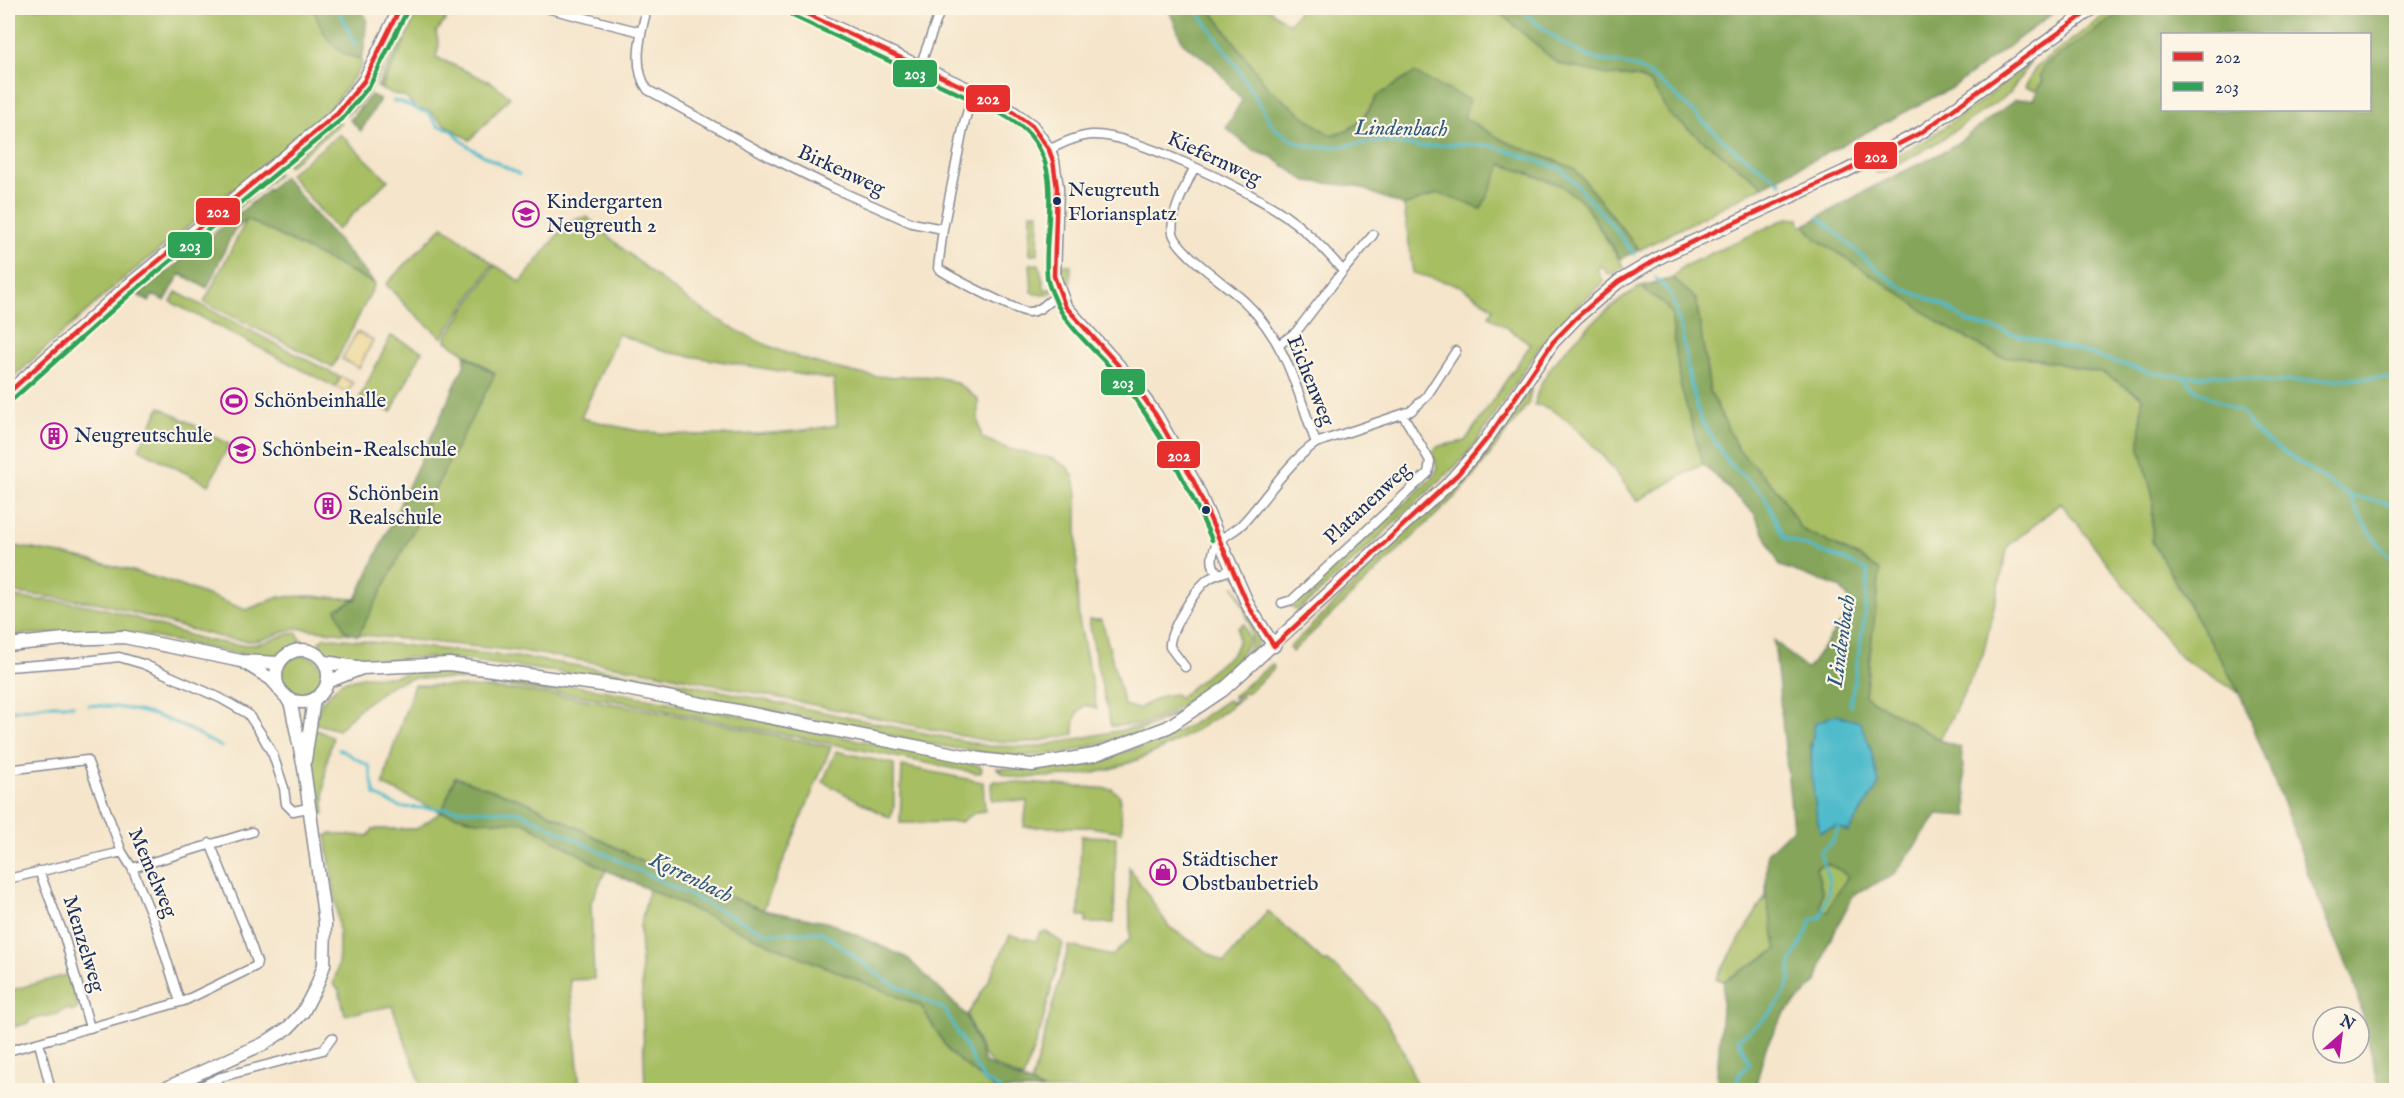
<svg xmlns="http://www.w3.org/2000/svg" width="2404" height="1098" font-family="'IM FELL English',serif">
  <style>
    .green { fill: #a7be64; stroke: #617661; stroke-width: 1.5; fill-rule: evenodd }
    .forest { fill: #85a55a; stroke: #506a5c; stroke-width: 1.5; fill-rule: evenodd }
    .sand { fill: #eeda9e; stroke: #84847e; stroke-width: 1.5 }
    .water { fill: #4fbbcb; stroke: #357594; stroke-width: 1.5 }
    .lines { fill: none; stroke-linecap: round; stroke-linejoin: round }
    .stream { stroke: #4fbbcb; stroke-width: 3 }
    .street-casing { stroke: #888a94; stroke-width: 11 }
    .secondary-casing { stroke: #888a94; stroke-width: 15 }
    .primary-casing { stroke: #888a94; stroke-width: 15 }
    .street { stroke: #fff; stroke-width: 8 }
    .secondary { stroke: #fff; stroke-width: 12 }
    .primary { stroke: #fff; stroke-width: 12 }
    .bus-1-casing { stroke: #fcf5e5; stroke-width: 9 }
    .bus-2-casing { stroke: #fcf5e5; stroke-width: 9 }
    .bus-1 { stroke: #e72f2d; stroke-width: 4.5 }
    .bus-2 { stroke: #2ea355; stroke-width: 4.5 }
    .bus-dot { fill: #1b2f5e; stroke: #fcf5e5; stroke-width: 2 }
    .labels { text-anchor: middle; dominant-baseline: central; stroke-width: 4.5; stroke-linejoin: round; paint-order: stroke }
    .bus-label { font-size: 20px; fill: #1b2f5e; stroke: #fcf5e5; text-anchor: start }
    .street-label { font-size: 21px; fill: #1b2f5e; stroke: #fcf5e5 }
    .poi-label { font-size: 21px; fill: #1b2f5e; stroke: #fcf5e5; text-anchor: start }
    .water-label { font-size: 22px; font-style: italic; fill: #2b597f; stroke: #fcf5e5 }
    .line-badge { stroke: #fcf5e5; stroke-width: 2 }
    .badge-label { font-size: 16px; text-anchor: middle; font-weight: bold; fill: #fff }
  </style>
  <rect width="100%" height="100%" fill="#fcf5e5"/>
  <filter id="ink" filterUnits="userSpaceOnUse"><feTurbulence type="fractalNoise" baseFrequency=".0167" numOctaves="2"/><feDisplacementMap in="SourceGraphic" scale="12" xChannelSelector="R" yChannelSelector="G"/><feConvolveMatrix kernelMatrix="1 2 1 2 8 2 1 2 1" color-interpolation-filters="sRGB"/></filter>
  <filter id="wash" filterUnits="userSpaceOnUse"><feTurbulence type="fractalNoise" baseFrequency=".008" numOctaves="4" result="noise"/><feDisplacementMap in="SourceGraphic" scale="24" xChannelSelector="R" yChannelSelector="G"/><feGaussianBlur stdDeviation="1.35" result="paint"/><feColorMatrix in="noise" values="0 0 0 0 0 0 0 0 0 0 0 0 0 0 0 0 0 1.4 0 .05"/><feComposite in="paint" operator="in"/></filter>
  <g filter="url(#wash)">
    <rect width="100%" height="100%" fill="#f5e5cb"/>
    <path class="green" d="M8,8H313L318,20L347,55L361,59L362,66L333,106L306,131L116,285L8,382Z
      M418,8L426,10L428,8H438L446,20L436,32L439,45L436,57L494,84L510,97L470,140L441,122L429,110L417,109L405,97L384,91L381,89L405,41Z
      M1212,8H1267L1289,24L1301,8H1494L1506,17L1607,75L1638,77L1652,85L1670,115L1763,186L1639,250L1574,169L1504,141L1464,118L1469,100L1377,96C1363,120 1357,129 1329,135L1268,88L1213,13Z
      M2114,8H2128L2044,66L2043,81L2035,91L2025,87L2036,67Z
      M394,37L397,38C386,61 367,104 345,115L369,84Z
      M2031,61L2010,93L1936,143L1884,173H1876L1877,165L1923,142L1986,98Z
      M338,121L341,123L288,167L286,164Z
      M340,134L388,180L337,230L289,174Z
      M1501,164L1560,185L1583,202L1624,267L1609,275L1602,266L1597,269L1604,282L1574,309L1539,348L1476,443L1461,461L1310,601L1296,610L1291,606L1294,602L1311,590L1435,475L1437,468L1432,452L1439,446L1465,441L1531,344L1489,316L1494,308L1460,286L1413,273L1404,206Z
      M276,173L279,174L136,291L138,286Z
      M1031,213H1039L1038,254H1030Z
      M587,217C656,280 728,339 820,364C838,369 856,374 874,376C900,379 931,371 956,383C963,386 971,394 978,399V421L982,438L1009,449L1054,459L1067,467L1073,475L1077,493V591L1079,620L1097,709L1086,705C1075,711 1074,722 1074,734L1035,742L988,741L659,673L527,652L295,628L261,640L249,641L228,639L181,627L101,603L9,592L8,589V545C90,557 169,578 246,610L279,597L309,596L356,599L345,631L495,373L446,341V337L495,265L521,282L562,229L573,220ZM618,334L666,352L834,380L837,425C780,436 697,438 640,431C620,428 600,422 581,418Z
      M1787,218L1799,219L1801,227L1805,225L1817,239L1902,295L1941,324L1998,356L2034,358L2105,374L2142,397L2140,448L2153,497L2152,541L2240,693L2181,658L2061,503L2008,546L1983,655L1940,740L1865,696L1880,571L1859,557L1801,529L1779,492L1738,450L1710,392L1696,299L1673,278L1682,267Z
      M247,219L375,284L333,367L204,302Z
      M443,226L493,264L442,338L407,307L386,284Z
      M1030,264H1039L1045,290L1053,288L1052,294H1035L1032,292Z
      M1060,265H1071L1070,294L1067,297L1062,285Z
      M1642,286L1646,292L1661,301L1671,313L1680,383L1703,464L1637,501C1620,476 1566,405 1535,405C1536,367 1609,304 1642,286Z
      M176,292L340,377L335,387L171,302Z
      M391,336L422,351L391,412L360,397Z
      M1532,386L1528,404L1465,487L1292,652L1290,647L1479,462Z
      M160,407L229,444L209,485L139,449Z
      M1234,585L1257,633L1258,644L1246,660L1220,683C1226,675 1237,669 1243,660C1262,637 1244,609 1234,585Z
      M13,597C42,601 73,601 101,608C148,619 199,645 248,645C266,645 280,634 297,633L301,640L299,644L272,657H254L123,631L8,635V604Z
      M1089,620H1102L1124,705L1138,709L1162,696L1175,694L1179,698L1234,652L1238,642V628L1244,624L1249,639C1244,667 1171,717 1144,723C1133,725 1122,725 1111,726L1096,660Z
      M325,637L526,658L658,678L988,746L1036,747L1152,724L1179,711L1217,686L1181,712L1131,735L1066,753L1009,757L924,743L809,718L618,680L449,658H409L368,662L345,661L330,656L320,647L319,641Z
      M282 675a20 20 0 1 1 40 0a20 20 0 1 1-40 0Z
      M1272,664L1274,667L1273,670L1247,693L1245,692L1234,698L1233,696Z
      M414,671C495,671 577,685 657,700C764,719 871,743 977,765L982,768L981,772L976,773L613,700L454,679L413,678L393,684L361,707L338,730L314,723L321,703L341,682L367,676L392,677Z
      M414,685C554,685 694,719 831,747L763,910L648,864L527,802L455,777L442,812L477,821L524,822L606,870L591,902L594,979L570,980L580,1090H423L392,1006L345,1015L339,990L333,984C348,948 331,876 326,836L330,834L368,836L373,829H416L441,812L383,785L389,761Z
      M1243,696C1204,730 1139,766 1087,774C1072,777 1056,776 1041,777C1028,778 1006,780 997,768C1060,772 1120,758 1177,732C1195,724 1212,710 1228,700L1231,703Z
      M313,729L331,736L333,739C324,763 324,787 324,813L322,815L316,812L311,767Z
      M836,751L894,764V808L890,818L823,782Z
      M902,766L983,782L985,811L976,812L961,822L900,823Z
      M994,781L1112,789L1120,796L1122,832L1090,827H1024L1027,801L992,800L991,784Z
      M1081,836L1116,837L1114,923H1086V916H1079Z
      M1825,863L1840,870L1848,877L1833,899L1828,913L1820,908L1822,891L1816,867Z
      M1129,867L1169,927L1224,963L1268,911L1325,963L1327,961C1378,999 1399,1031 1418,1090H1137L1131,1083L1120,1090H1043L1031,1084L1069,946L1112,956L1130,939Z
      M649,889L772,945L921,1006L950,1053L996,1090H645L640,926Z
      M1766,895L1777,950L1724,981L1716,979Z
      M1046,932L1063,943L1042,1025L1023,1079L993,1065L983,1054L967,1015L987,984L1010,935L1036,941L1040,933Z
      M70,974L78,1007L76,1010L71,1011L70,1008L58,1012V1014L29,1020V1023L9,1028L8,1031V991Z"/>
    <path class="forest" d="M313,8H360L367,19C364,32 367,47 361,59C357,57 351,57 347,55C329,48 319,25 313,8Z
      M1168,8H1212L1213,13L1268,88L1329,135L1348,131L1364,118L1377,96L1414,73L1469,100L1464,118L1504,141L1574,168L1639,250L1620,259L1583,202L1560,185L1502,164L1481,209L1438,193L1404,206L1356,186L1306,181L1270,156L1254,151L1226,128L1242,100L1213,65L1183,43Z
      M1494,8H2060L1953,87L1763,186L1670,115L1652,85L1638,77L1607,75L1557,63Z
      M2128,8H2396V1090H2380L2354,982L2308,874L2298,842L2240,693L2152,541L2153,497L2140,448L2142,397L2105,374L2034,358L1999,356L1941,324L1902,295L1816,239L1805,225L1869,189L1949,149L2015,100L2033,99L2043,81L2040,76L2044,66ZM2370,34V110H2162V34Z
      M401,40L405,41L381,89L377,87Z
      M371,95L380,99L361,131L350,120Z
      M284,177L375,284L247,219L233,232L207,288L180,274L165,301L153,295L149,302L138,295Z
      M1673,278L1696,299L1710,392L1738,449L1779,492L1801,529L1859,557L1880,571L1865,696L1940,740L1961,748L1968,816L1938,814L1894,875L1854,894L1827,946L1817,982L1783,1015L1766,1047L1756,1084V1090H1716L1724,981L1777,950L1766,895L1767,853L1793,828L1774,640L1807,670L1854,604L1839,587L1780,566L1754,513L1703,464L1680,383L1671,313L1661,301L1646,292L1642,286ZM1810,743L1848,832L1837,826L1821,832L1816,812ZM1825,863L1840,870L1848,877L1833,899L1828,912L1820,908L1822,891L1816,867Z
      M465,355L495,374L358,636L345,631L336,609L356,599L464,366Z
      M455,777L527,802L648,864L763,910L830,923L907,958L966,1015L985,1063L1043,1090H996L950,1053L921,1006L772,945L606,870L524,822L477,821L442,812Z"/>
    <path class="sand" d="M357,332L373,340L359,368L342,359Z
      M341,377L353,383L347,393L336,387Z"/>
    <path class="water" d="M1835,715L1860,722L1870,746L1879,784L1848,832L1837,826L1820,832C1813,798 1807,757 1815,723Z"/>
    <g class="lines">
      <path class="stream" d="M338,8L356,46
        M1195,8L1235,64L1275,129L1296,142L1312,147L1342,146L1381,141L1420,147L1455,144L1493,146L1562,169L1608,220L1634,254
        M1519,8C1540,26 1563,47 1590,57C1613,65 1626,59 1650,75C1681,96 1704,125 1733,148C1748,160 1766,171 1781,183
        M393,101C409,102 414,111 429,113L438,126C460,130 453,136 468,146C484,157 502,165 519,174
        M1819,217L1880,272L1906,290L1942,304L1968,322L2083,352L2151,373L2184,377L2222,375L2272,382L2396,377
        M1656,278L1672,296L1682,333L1690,382L1701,420L1728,462L1764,495L1784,538L1845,560L1868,571L1865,614L1850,706
        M2184,377L2196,390L2242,413L2258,435L2348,495L2396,505
        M2349,495C2361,518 2374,545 2396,561
        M88,705C122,706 154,712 184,727C197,733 209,741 222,747
        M8,711L47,705H73
        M339,749L369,766L375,795L400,807L520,812L766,933L822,932L887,981L945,1010L983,1079L1001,1090
        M1736,1090L1739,1074L1750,1064L1738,1039C1761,1023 1780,1009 1790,981C1792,975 1788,969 1791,963C1797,948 1807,936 1811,920L1820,918C1823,908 1829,896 1829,885C1829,876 1822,861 1820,852L1832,842L1840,825"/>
    </g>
  </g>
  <g filter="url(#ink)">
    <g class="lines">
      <g class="street-casing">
        <path id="street" d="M546,8L641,32
          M647,8C641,32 631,68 648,90L770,157L831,187L912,223L943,229L938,268C946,275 1020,313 1029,312C1042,312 1049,298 1061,294
          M920,66L941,8
          M1049,150C1062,143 1077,136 1092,135C1130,132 1250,191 1283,214C1306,230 1325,249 1343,271L1373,235
          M1194,168C1187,184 1169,216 1173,233C1178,253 1229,286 1245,302C1287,342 1297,391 1316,443C1287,463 1268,496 1244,522C1237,531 1221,536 1216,545C1211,556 1210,566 1219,574
          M943,229L964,124L973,92
          M1280,344L1296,332L1343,271
          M1316,443L1411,411L1426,397L1456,351
          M1282,603L1292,600L1428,473L1430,461L1403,415
          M8,667L76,662L119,657L143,664L220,698L248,714L262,735L273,755L284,788L286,804L293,811L308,808
          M1185,667L1170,647C1168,632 1197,586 1210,578C1217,574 1226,572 1233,569
          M8,770L87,760L122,852L132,868L156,926L180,1002
          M132,868L252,832
          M39,871L64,936L90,1028
          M8,879L122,852
          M39,1043L51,1090
          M8,1051L184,1001L256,966L257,962L245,928L210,843
          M193,1090L221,1077L323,1050L332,1038"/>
      </g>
      <g class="secondary-casing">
        <path id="secondary" d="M794,8L1004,106L1032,126L1049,150L1053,161L1057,188L1054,276L1065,306L1127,375L1156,415L1194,482L1249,607L1274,646
          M8,393L123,290L337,114L364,81L400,8
          M8,645L64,639L124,637L241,661L279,663
          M245,663L271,679L279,688"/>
      </g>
      <g class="primary-casing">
        <path id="primary" d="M276 676a26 26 0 1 1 52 0a26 26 0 1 1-52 0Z
          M325,662L362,668L449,664L616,687L980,759L1032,765L1094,755L1168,727L1223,690L1446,486L1481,447L1553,342L1576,318L1618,282L1662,256L1844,172L1922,132L2093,8
          M327,682L362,668
          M305,760L314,699
          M162,1090L263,1044L288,1028L303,1012L317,985L324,965L325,923L304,768L291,705L285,695"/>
      </g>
      <use href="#street" class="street"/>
      <use href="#secondary" class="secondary"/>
      <use href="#primary" class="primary"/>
      <g class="bus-1-casing">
        <path id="bus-1" d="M794,8L1004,106L1032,126L1049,150L1053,161L1057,188L1054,276L1065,306L1127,375L1156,415L1194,482L1249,607L1274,646
          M8,393L123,290L337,114L364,81L400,8
          M1274,646L1458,474L1490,435L1553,342L1576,318L1618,282L1662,256L1844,172L1922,132L2093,8"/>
      </g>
      <g class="bus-2-casing">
        <path id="bus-2" d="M791,15L1000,113C1009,118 1019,124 1026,131C1065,169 1043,228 1047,275C1047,283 1051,290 1054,297C1065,328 1101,354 1122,381C1160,430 1187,484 1212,540
          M13,399L128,296L342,119L370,85L407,11"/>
      </g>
      <use href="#bus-1" class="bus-1"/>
      <use href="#bus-2" class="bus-2"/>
    </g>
  </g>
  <defs>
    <g id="school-ring" transform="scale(1.35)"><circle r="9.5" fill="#fcf5e5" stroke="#b5179e" stroke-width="1.5"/><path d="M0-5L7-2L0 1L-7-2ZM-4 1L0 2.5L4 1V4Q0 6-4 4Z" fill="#b5179e"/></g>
    <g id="stadium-ring" transform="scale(1.35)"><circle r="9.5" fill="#fcf5e5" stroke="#b5179e" stroke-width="1.5"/><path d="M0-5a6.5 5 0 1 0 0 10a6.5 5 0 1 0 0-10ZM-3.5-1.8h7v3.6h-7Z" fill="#b5179e"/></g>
    <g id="building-ring" transform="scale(1.35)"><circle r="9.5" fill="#fcf5e5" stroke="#b5179e" stroke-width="1.5"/><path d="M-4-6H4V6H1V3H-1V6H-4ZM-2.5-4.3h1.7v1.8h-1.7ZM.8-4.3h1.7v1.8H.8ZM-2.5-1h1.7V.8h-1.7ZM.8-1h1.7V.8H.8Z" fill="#b5179e"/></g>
    <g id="shop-ring" transform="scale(1.35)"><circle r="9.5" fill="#fcf5e5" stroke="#b5179e" stroke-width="1.5"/><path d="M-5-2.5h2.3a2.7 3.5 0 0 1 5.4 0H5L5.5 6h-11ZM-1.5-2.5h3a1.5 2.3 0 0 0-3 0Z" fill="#b5179e"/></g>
  </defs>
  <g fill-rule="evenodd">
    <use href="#school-ring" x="526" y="214"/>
    <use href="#stadium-ring" x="234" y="401"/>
    <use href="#building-ring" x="54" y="436"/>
    <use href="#school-ring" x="242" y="450"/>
    <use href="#building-ring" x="328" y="506"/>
    <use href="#shop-ring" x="1163" y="872"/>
  </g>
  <g class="bus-dot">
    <circle cx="1057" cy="201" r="5"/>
    <circle cx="1206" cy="510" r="5"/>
  </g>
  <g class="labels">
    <g class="bus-label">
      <text x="1068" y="190">Neugreuth<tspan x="1068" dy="24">Floriansplatz</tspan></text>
    </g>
    <g class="street-label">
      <text transform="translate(1214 159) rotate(25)">Kiefernweg</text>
      <text transform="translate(841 171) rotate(25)">Birkenweg</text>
      <text transform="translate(1310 381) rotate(68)">Eichenweg</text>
      <text transform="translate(1368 504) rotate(-43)">Platanenweg</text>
      <text transform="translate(152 873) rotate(67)">Memelweg</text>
      <text transform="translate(83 944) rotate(73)">Menzelweg</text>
    </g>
    <g class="poi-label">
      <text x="546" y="202">Kindergarten<tspan x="546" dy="24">Neugreuth 2</tspan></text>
      <text x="254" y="401">Schönbeinhalle</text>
      <text x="74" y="436">Neugreutschule</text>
      <text x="262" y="450">Schönbein-Realschule</text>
      <text x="348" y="494">Schönbein<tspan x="348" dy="24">Realschule</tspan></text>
      <text x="1182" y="860">Städtischer<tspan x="1182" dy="24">Obstbaubetrieb</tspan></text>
    </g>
    <g class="water-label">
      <text transform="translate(1401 129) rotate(1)">Lindenbach</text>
      <text transform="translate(1842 641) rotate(-82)">Lindenbach</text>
      <text transform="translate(691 878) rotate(26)">Korrenbach</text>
    </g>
  </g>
  <g class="line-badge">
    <rect x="892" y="59" width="46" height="29" rx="6" fill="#2ea355"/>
    <rect x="965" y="84" width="46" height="29" rx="6" fill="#e72f2d"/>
    <rect x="1853" y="141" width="45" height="29" rx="6" fill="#e72f2d"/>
    <rect x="195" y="197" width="46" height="29" rx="6" fill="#e72f2d"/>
    <rect x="167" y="231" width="46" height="28" rx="6" fill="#2ea355"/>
    <rect x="1100" y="368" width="46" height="28" rx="6" fill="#2ea355"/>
    <rect x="1156" y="440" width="45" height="29" rx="6" fill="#e72f2d"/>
  </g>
  <g class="badge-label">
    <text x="915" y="79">203</text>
    <text x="988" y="104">202</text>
    <text x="1876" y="162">202</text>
    <text x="218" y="217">202</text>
    <text x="190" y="251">203</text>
    <text x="1123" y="388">203</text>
    <text x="1179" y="461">202</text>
  </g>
  <rect width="2404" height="1098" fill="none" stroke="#fcf5e5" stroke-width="30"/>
  <rect x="2161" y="33" width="210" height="78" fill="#fcf5e5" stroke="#a2a6af" stroke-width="1.5"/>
  <rect x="2173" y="52" width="30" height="9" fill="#e72f2d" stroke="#a2a6af" stroke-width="1.5"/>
  <text x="2215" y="63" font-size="18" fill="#1b2f5e">202</text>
  <rect x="2173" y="82" width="30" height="9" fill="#2ea355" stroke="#a2a6af" stroke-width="1.5"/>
  <text x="2215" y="93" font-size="18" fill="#1b2f5e">203</text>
  <g transform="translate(2341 1035) rotate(28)"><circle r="28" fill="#fcf5e5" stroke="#a2a6af" stroke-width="1.5"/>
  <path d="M0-4.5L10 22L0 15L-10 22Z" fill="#b5179e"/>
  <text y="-9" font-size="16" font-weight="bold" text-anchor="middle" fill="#1b2f5e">N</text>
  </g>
</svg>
